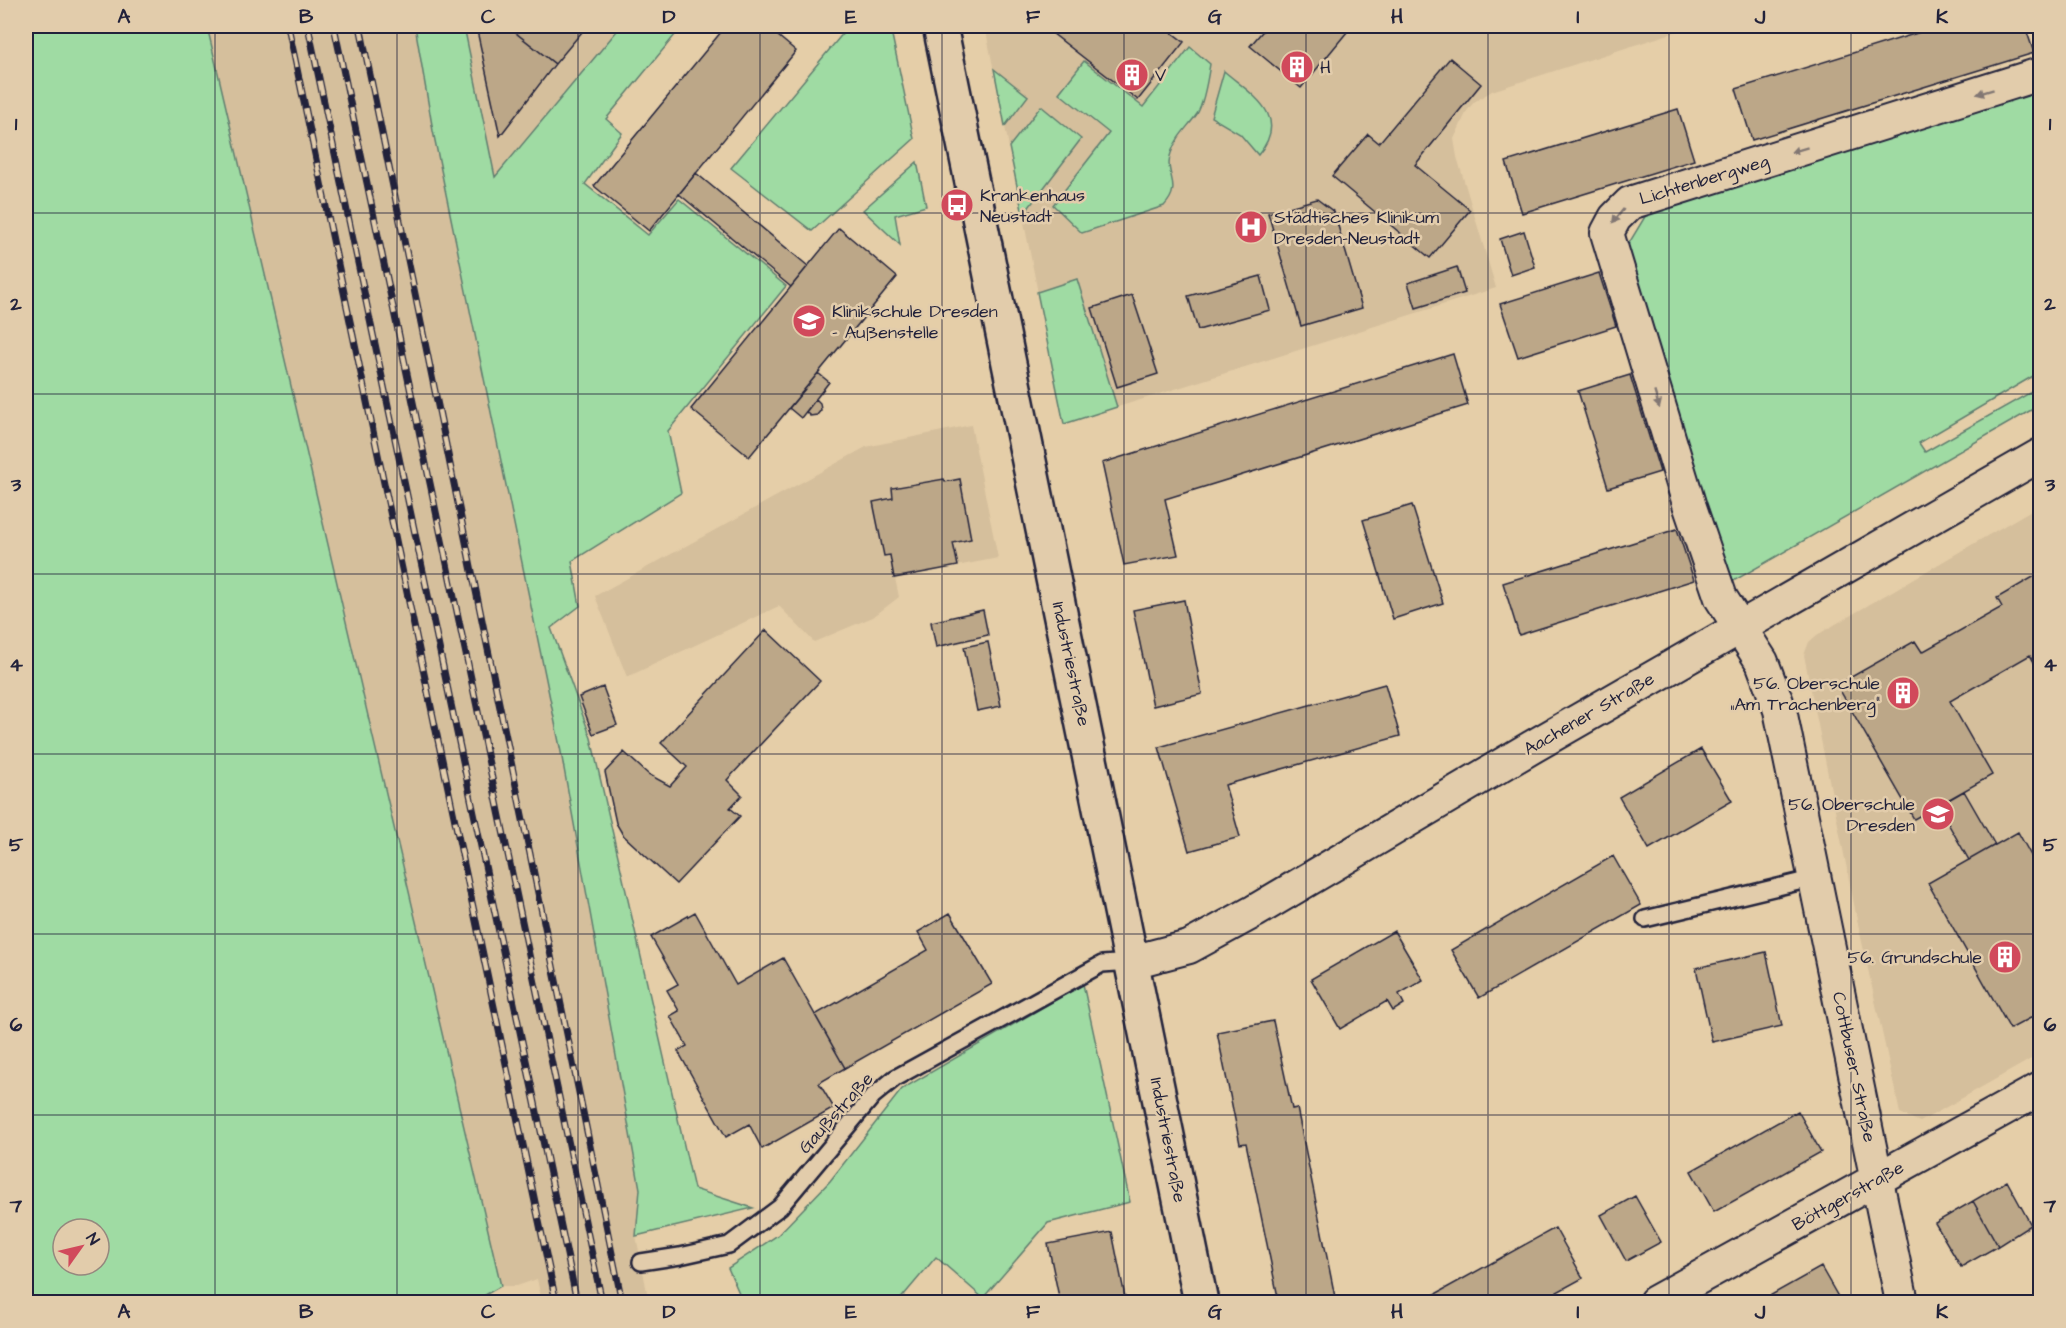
<svg xmlns="http://www.w3.org/2000/svg" width="2066" height="1328" font-family="'Architects Daughter',sans-serif">
  <style>
    .built { fill: #d5bf9c }
    .green { fill: #9fdba3; stroke: #607e6f; stroke-width: 1.5; fill-rule: evenodd }
    .building { fill: #bca788; stroke: #22223b; stroke-width: 1.5 }
    .lines { fill: none; stroke-linecap: round; stroke-linejoin: round }
    .lane-casing { stroke: #22223b; stroke-width: 20 }
    .street-casing { stroke: #22223b; stroke-width: 36 }
    .secondary-casing { stroke: #22223b; stroke-width: 38 }
    .lane { stroke: #e2ccab; stroke-width: 15 }
    .street { stroke: #e2ccab; stroke-width: 32 }
    .secondary { stroke: #e2ccab; stroke-width: 33 }
    .rail-casing { stroke: #22223b; stroke-width: 7 }
    .rail { stroke: #e2ccab; stroke-width: 4.5; stroke-dasharray: 14; stroke-linecap: butt }
    .oneway { fill: #827773 }
    .grid { fill: none; stroke: #22223b; stroke-width: 1.5; stroke-opacity: 0.55 }
    .labels { text-anchor: middle; dominant-baseline: central; stroke-width: 5; stroke-linejoin: round; paint-order: stroke }
    .poi-label { font-size: 18px; fill: #22223b; stroke: #e2ccab; text-anchor: start }
    .street-label { font-size: 18px; fill: #22223b; stroke: #e2ccab }
    .neatline { fill: none; stroke: #22223b; stroke-width: 2 }
    .grid-label { font-size: 20px; text-anchor: middle; font-weight: bold; fill: #22223b }
  </style>
  <rect width="100%" height="100%" fill="#e5cea8"/>
  <filter id="ink" filterUnits="userSpaceOnUse"><feTurbulence type="fractalNoise" baseFrequency=".0167" numOctaves="2"/><feDisplacementMap in="SourceGraphic" scale="12" xChannelSelector="R" yChannelSelector="G"/><feConvolveMatrix kernelMatrix="1 2 1 2 8 2 1 2 1" color-interpolation-filters="sRGB"/></filter>
  <g filter="url(#ink)">
    <path class="built" d="M207,26H415L433,131L561,752L640,1189L636,1236L649,1302H542L537,1279L517,1286H501Z
      M464,26H621L495,178Z
      M985,26H1694L1492,91L1474,102L1467,111L1454,139L1457,157L1496,288L1064,424Z
      M971,425L998,558L895,578L899,597L873,617L814,642L779,606L627,677L595,596L866,447Z
      M2040,505V1054L1920,1122L1900,1113L1858,924L1804,655L1809,642L1817,635Z"/>
    <path class="green" d="M26,26H207L501,1286L480,1298V1302H26ZM63,1229H99V1265H63Z
      M415,26H464L495,177L621,26H676L680,29L606,119L622,133L585,184L648,235L679,199L786,286L668,431L681,493L572,561L580,606L551,628L591,738L694,1189L753,1208L636,1236L640,1189L561,752L433,131Z
      M849,26H890L914,139L812,231L731,168Z
      M1190,47L1210,64C1208,77 1204,103 1197,114C1188,127 1176,137 1171,153C1163,174 1184,185 1164,206L1082,233L1053,205L1109,133L1059,93L1084,61L1143,107Z
      M994,69L1028,96L1005,126Z
      M1224,71C1253,96 1291,116 1258,155L1240,134L1211,117Z
      M2040,85V372L1919,443L1925,452L2040,387V405L1730,583L1623,253L1652,205Z
      M1041,106L1081,139L1023,215L1009,147Z
      M917,162L926,206L895,215L900,245L863,210Z
      M1077,279L1117,407L1064,424L1037,292Z
      M1083,984L1130,1202L1048,1223L983,1298L936,1257L898,1302H743L728,1268L778,1235L830,1181L902,1089Z"/>
    <path class="building" d="M476,26H507L555,64L500,136Z
      M507,26H587L555,64Z
      M726,26H766L796,51L649,231L594,186Z
      M1043,26H1163L1184,42L1138,100Z
      M1267,26H1352L1301,88L1250,46Z
      M1940,26H2025L2034,53L1752,140L1736,89Z
      M1450,58L1481,84L1415,165L1470,210L1430,258L1332,176L1368,134L1379,143Z
      M1678,109L1694,160L1522,213L1506,162Z
      M696,173L808,266L791,287L679,194Z
      M1317,199L1334,212L1362,308L1301,326L1268,213Z
      M839,228L897,277L749,457L691,409Z
      M1524,231L1535,267L1511,275L1500,239Z
      M1457,267L1465,293L1416,308L1408,283Z
      M1599,273L1616,326L1518,357L1500,304Z
      M1261,276L1270,310L1198,330L1188,296Z
      M1132,295L1158,374L1117,387L1092,308Z
      M1453,354L1468,405L1165,499L1178,555L1124,565L1102,463Z
      M818,373L829,382L801,418L789,408Z
      M1630,375L1660,472L1608,488L1578,391Z
      M816,399L820,403L821,410L817,415L810,416L806,412Z
      M944,479L945,482L960,479L971,539L953,543L958,566L894,578L890,555L884,556L873,502L893,498L892,488Z
      M1412,505L1443,603L1393,619L1363,520Z
      M1677,529L1694,580L1519,635L1503,583Z
      M2040,573V673L2030,655L1950,701L1992,775L1914,819L1837,685L1915,641L1922,652L2002,607L1997,598Z
      M1184,600L1202,694L1153,706L1133,610Z
      M983,610L988,635L936,647L931,622Z
      M766,630L820,681L727,780L742,795L730,808L740,816L676,884L623,835L616,823L605,772L624,752L648,774L670,786L687,767L661,743Z
      M988,642L1001,706L977,711L964,647Z
      M1385,684L1400,736L1225,785L1240,837L1189,851L1159,747Z
      M603,687L617,725L593,734L579,697Z
      M1701,749L1732,801L1649,849L1619,797Z
      M1964,791L1995,845L1969,860L1938,806Z
      M2018,832L2040,872V894L2037,896L2040,902V1013L2010,1029L1928,883Z
      M1613,856L1641,905L1479,998L1451,950Z
      M695,912L736,985L783,958L845,1068L819,1083L834,1108L762,1149L749,1124L726,1137L678,1051L687,1046L670,1016L679,1011L667,990L678,984L651,937Z
      M950,913L992,984L845,1068L815,1015L928,950L918,932Z
      M1394,931L1423,980L1399,994L1404,1004L1393,1011L1387,1001L1340,1029L1311,979Z
      M1766,952L1782,1026L1712,1042L1696,968Z
      M1273,1021L1292,1109L1297,1108L1336,1302H1279L1246,1143L1240,1144L1217,1032Z
      M1798,1111L1821,1152L1714,1212L1691,1171Z
      M2007,1181L2031,1225L1998,1246L1973,1201Z
      M1635,1196L1661,1242L1626,1261L1601,1215Z
      M1973,1201L1998,1246L1961,1267L1935,1223Z
      M1555,1228L1583,1278L1539,1302H1421Z
      M1112,1232L1126,1302H1060L1048,1244Z
      M1821,1267L1841,1302H1759Z"/>
    <g class="lines">
      <g class="lane-casing">
        <path id="lane" d="M1645,919L1815,878
          M641,1262L680,1256L729,1245L780,1207L873,1096L895,1078L1102,964L1132,962"/>
      </g>
      <g class="street-casing">
        <path id="street" d="M1132,962L1189,947L1255,911L1532,747L2040,455
          M1655,1302L2040,1089
          M1902,1302L1780,710L1762,662L1721,598L1690,507L1607,233L1615,218L1630,203L2040,74"/>
      </g>
      <g class="secondary-casing">
        <path id="secondary" d="M940,26L1201,1302"/>
      </g>
      <use href="#lane" class="lane"/>
      <use href="#street" class="street"/>
      <use href="#secondary" class="secondary"/>
      <g class="rail-casing">
        <path id="rail" d="M288,26L556,1302
          M308,26L577,1302
          M334,26L602,1302
          M360,26L622,1302"/>
      </g>
      <use href="#rail" class="rail"/>
    </g>
    <defs><path id="oneway-solid" d="M-6-.8H1V-3.2L6.5 0L1 3.2V.8H-6Z" transform="scale(1.5)"/></defs>
    <g class="oneway">
      <use href="#oneway-solid" transform="translate(1985 92) rotate(163)"/>
      <use href="#oneway-solid" transform="translate(1799 150) rotate(163)"/>
      <use href="#oneway-solid" transform="translate(1618 216) rotate(129)"/>
      <use href="#oneway-solid" transform="translate(1657 400) rotate(73)"/>
    </g>
  </g>
  <path class="grid" d="M215,26V1302M397,26V1302M578,26V1302M760,26V1302M942,26V1302M1124,26V1302M1306,26V1302M1488,26V1302M1669,26V1302M1851,26V1302M26,213H2040M26,394H2040M26,574H2040M26,754H2040M26,934H2040M26,1115H2040"/>
  <defs>
    <g id="building-disc" transform="scale(1.725)"><circle r="9.5" fill="#d1495b" stroke="#e2ccab"/><path d="M-4-6H4V6H1V3H-1V6H-4ZM-2.5-4.3h1.7v1.8h-1.7ZM.8-4.3h1.7v1.8H.8ZM-2.5-1h1.7V.8h-1.7ZM.8-1h1.7V.8H.8Z" fill="#fff"/></g>
    <g id="bus-disc" transform="scale(1.725)"><circle r="9.5" fill="#d1495b" stroke="#e2ccab"/><path d="M-5-6H5V4H4V6H2V4H-2V6H-4V4H-5ZM-3.5-4V0h7V-4ZM-3.5 1.2v1.5H-2V1.2ZM2 1.2v1.5H3.5V1.2Z" fill="#fff"/></g>
    <g id="hospital-disc" transform="scale(1.725)"><circle r="9.5" fill="#d1495b" stroke="#e2ccab"/><path d="M-5-5h3v3.5h4V-5h3V5h-3V1.5h-4V5h-3Z" fill="#fff"/></g>
    <g id="school-disc" transform="scale(1.725)"><circle r="9.5" fill="#d1495b" stroke="#e2ccab"/><path d="M0-5L7-2L0 1L-7-2ZM-4 1L0 2.5L4 1V4Q0 6-4 4Z" fill="#fff"/></g>
  </defs>
  <g fill-rule="evenodd">
    <use href="#building-disc" x="1297" y="67"/>
    <use href="#building-disc" x="1132" y="75"/>
    <use href="#bus-disc" x="957" y="205"/>
    <use href="#hospital-disc" x="1251" y="227"/>
    <use href="#school-disc" x="809" y="321"/>
    <use href="#building-disc" x="1903" y="693"/>
    <use href="#school-disc" x="1938" y="814"/>
    <use href="#building-disc" x="2005" y="957"/>
  </g>
  <g class="labels">
    <g class="poi-label">
      <text x="1320" y="67">H</text>
      <text x="1155" y="75">V</text>
      <text x="980" y="195">Krankenhaus<tspan x="980" dy="21">Neustadt</tspan></text>
      <text x="1274" y="217">Städtisches Klinikum<tspan x="1274" dy="21">Dresden-Neustadt</tspan></text>
      <text x="832" y="311">Klinikschule Dresden<tspan x="832" dy="21">- Außenstelle</tspan></text>
      <text x="1880" y="683" text-anchor="end">56. Oberschule<tspan x="1880" dy="21">„Am Trachenberg“</tspan></text>
      <text x="1915" y="804" text-anchor="end">56. Oberschule<tspan x="1915" dy="21">Dresden</tspan></text>
      <text x="1982" y="957" text-anchor="end">56. Grundschule</text>
    </g>
    <g class="street-label">
      <text transform="translate(1704 180) rotate(-17)">Lichtenbergweg</text>
      <text transform="translate(1071 664) rotate(78)">Industriestraße</text>
      <text transform="translate(1589 714) rotate(-30)">Aachener Straße</text>
      <text transform="translate(1854 1067) rotate(78)">Cottbuser Straße</text>
      <text transform="translate(836 1113) rotate(-48)">Gaußstraße</text>
      <text transform="translate(1168 1140) rotate(79)">Industriestraße</text>
      <text transform="translate(1848 1196) rotate(-29)">Böttgerstraße</text>
    </g>
  </g>
  <rect width="2066" height="1328" fill="none" stroke="#e2ccab" stroke-width="66"/>
  <g transform="translate(81 1247) rotate(56)"><circle r="28" fill="#e2ccab" stroke="#95887e" stroke-width="1.5"/>
  <path d="M0-4.5L10 22L0 15L-10 22Z" fill="#d1495b"/>
  <text y="-9" font-size="16" font-weight="bold" text-anchor="middle" fill="#22223b">N</text>
  </g>
  <rect x="33" y="33" width="2000" height="1262" class="neatline"/>
  <g class="grid-label">
    <text x="124" y="23">A</text>
    <text x="306" y="23">B</text>
    <text x="488" y="23">C</text>
    <text x="669" y="23">D</text>
    <text x="851" y="23">E</text>
    <text x="1033" y="23">F</text>
    <text x="1215" y="23">G</text>
    <text x="1397" y="23">H</text>
    <text x="1578" y="23">I</text>
    <text x="1760" y="23">J</text>
    <text x="1942" y="23">K</text>
    <text x="16" y="130">1</text>
    <text x="2050" y="130">1</text>
    <text x="16" y="310">2</text>
    <text x="2050" y="310">2</text>
    <text x="16" y="491">3</text>
    <text x="2050" y="491">3</text>
    <text x="16" y="671">4</text>
    <text x="2050" y="671">4</text>
    <text x="16" y="851">5</text>
    <text x="2050" y="851">5</text>
    <text x="16" y="1031">6</text>
    <text x="2050" y="1031">6</text>
    <text x="16" y="1212">7</text>
    <text x="2050" y="1212">7</text>
    <text x="124" y="1318">A</text>
    <text x="306" y="1318">B</text>
    <text x="488" y="1318">C</text>
    <text x="669" y="1318">D</text>
    <text x="851" y="1318">E</text>
    <text x="1033" y="1318">F</text>
    <text x="1215" y="1318">G</text>
    <text x="1397" y="1318">H</text>
    <text x="1578" y="1318">I</text>
    <text x="1760" y="1318">J</text>
    <text x="1942" y="1318">K</text>
  </g>
</svg>
